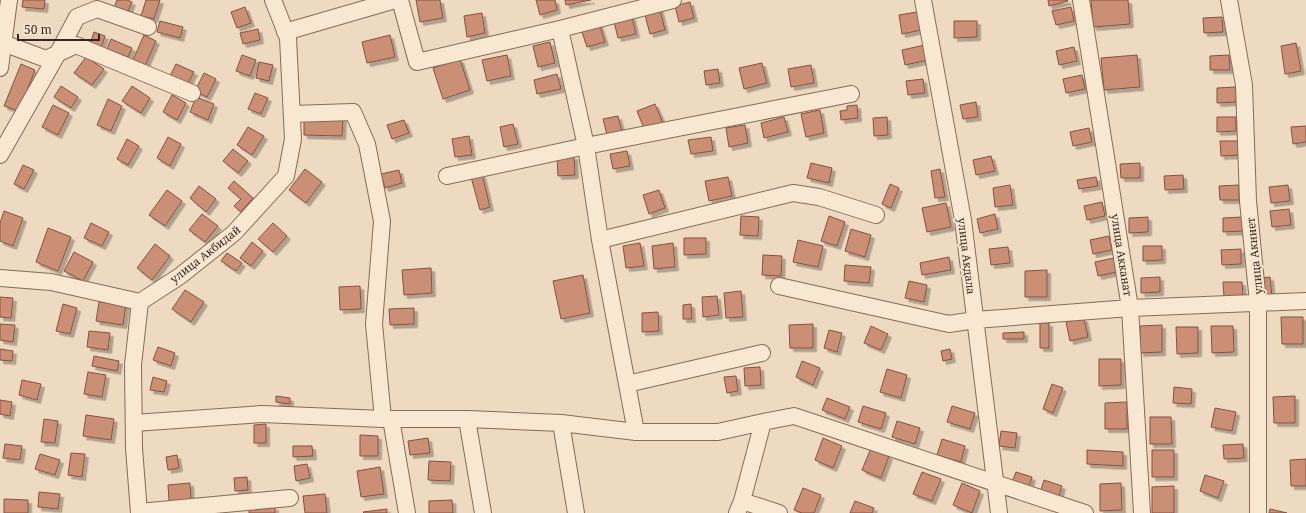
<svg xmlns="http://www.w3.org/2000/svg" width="1306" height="513" font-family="'Noto Serif',serif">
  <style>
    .building { fill: #cb8f75; stroke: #85513e; filter: url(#shadow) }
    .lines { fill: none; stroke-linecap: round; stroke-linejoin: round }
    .minor-casing { stroke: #866b58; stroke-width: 18 }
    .minor { stroke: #f8e8d2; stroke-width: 16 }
    .labels { text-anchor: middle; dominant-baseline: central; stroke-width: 4; stroke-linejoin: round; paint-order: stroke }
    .street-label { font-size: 11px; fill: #36251c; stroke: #f5e5cf }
  </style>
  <defs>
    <filter id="shadow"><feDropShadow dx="3.5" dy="3.5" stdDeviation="0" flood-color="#0004"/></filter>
  </defs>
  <rect width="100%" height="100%" fill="#eddac0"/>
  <path class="building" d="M23,0H45L44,9L22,7Z
    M117,0H127L132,2L127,14L114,8Z
    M146,0H160L154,19L141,16Z
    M416,0H440L443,18L420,22Z
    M536,0H555L557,10L540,15Z
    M565,0H591L566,5Z
    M1048,0H1067L1068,1L1049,6Z
    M1091,0H1128L1130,24L1093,27Z
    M690,2L694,18L679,22L675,6Z
    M659,6L665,30L650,34L644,11Z
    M245,7L251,23L237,28L231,12Z
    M1071,7L1074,21L1056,25L1052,11Z
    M917,12L921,30L902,34L899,15Z
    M482,13L485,33L467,37L464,16Z
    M631,13L636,34L618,38L613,18Z
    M1222,17L1223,32L1204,33L1203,18Z
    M160,21L183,27L180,38L157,32Z
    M954,21H977V37L954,38Z
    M599,23L605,42L587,47L581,29Z
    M258,29L260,40L243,44L240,33Z
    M94,32L105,36L101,48L90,44Z
    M144,35L156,41L145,66L133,60Z
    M390,35L395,57L367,63L362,42Z
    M111,39L132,48L128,57L107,49Z
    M550,42L555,63L538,67L533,46Z
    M1296,43L1301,71L1285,74L1281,46Z
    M925,45L928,60L905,65L902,50Z
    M1074,47L1077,61L1059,65L1056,51Z
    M242,55L256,60L250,76L236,71Z
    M507,55L511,76L487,81L482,60Z
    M1137,55L1140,87L1104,90L1101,58Z
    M1229,55L1230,70H1210V56Z
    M86,57L104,69L92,85L74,73Z
    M460,59L470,90L443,99L433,68Z
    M259,62L273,65L269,81L256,78Z
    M762,63L767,83L744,89L739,68Z
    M21,64L35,70L19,111L4,106Z
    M176,64L194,72L185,89L168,80Z
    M811,65L814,83L791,87L788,69Z
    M718,69L720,83L706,85L704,71Z
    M204,73L216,79L207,97L195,91Z
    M557,74L561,89L537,94L534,80Z
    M1082,75L1085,89L1066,93L1063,79Z
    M923,79L925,93L908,95L906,81Z
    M61,86L78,97L71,108L54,97Z
    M132,86L150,98L141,113L122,101Z
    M1236,87V102L1217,103V88Z
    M255,93L268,98L261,114L248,109Z
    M172,95L186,103L177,120L163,112Z
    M196,97L214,104L208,120L190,112Z
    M108,99L122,106L111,131L97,125Z
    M976,102L978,117L963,119L960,105Z
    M655,104L663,123L645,131L637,111Z
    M53,105L69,113L58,135L42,127Z
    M857,105L858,118L841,120L840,111L847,110V106Z
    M820,110L824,133L806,137L801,114Z
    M618,116L622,132L607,135L603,119Z
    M304,117L343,118L342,136L304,135Z
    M784,117L788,132L764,138L761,123Z
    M887,117L888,135L874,136L873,118Z
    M1217,117H1236V131L1217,132Z
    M404,120L409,133L392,139L387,125Z
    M513,124L518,144L504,147L500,127Z
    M745,125L748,143L729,147L726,128Z
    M1306,126V142L1293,144L1291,127Z
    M248,127L264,136L252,155L237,145Z
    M1089,128L1092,142L1073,146L1070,132Z
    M469,136L472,155L455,157L452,139Z
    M168,137L181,144L170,166L157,158Z
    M711,137L713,151L691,154L688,140Z
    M127,139L139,146L128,165L117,159Z
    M1220,141H1239L1240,155L1221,156Z
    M233,149L248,161L238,173L223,161Z
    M627,151L630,166L613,169L610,154Z
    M574,156L575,175L558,176L557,157Z
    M991,156L995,171L976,175L973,160Z
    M811,163L832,168L829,183L807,178Z
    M1140,163V178H1121L1120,164Z
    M23,165L34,170L24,189L14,184Z
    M305,169L322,182L306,203L289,190Z
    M940,169L945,197L935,198L931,171Z
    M399,170L402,183L385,188L381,174Z
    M482,174L490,207L480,210L471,177Z
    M1183,175L1184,189L1165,190L1164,176Z
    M728,177L732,196L709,201L705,181Z
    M1096,177L1098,186L1079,189L1077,180Z
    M234,181L253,198L241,212L234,206L241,199L228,188Z
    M890,184L899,188L891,208L882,204Z
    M1010,185L1013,205L995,207L993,188Z
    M1239,185V200H1220L1219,186Z
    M1288,185L1290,201L1271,203L1269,187Z
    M199,186L216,199L206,212L190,198Z
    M167,190L182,201L165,226L149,215Z
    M659,190L665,208L649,214L643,195Z
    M1102,202L1105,216L1087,220L1084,206Z
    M946,203L951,227L927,232L922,208Z
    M1289,209L1291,225L1272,227L1270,211Z
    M4,211L23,218L13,246L0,241V223Z
    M202,214L218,226L205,242L189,230Z
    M995,214L998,229L980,233L977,219Z
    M741,216L759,217L758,236L740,235Z
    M829,216L845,222L837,246L821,241Z
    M1148,217V232L1129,233V218Z
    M1242,217L1243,231L1223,232V218Z
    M91,223L109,232L102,246L84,238Z
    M273,223L287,236L273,252L258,239Z
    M48,228L71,237L58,271L36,262Z
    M851,229L871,235L865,257L845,251Z
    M1109,236L1112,250L1093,254L1090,240Z
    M684,238H706V254L684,255Z
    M798,240L823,246L818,267L793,262Z
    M252,242L263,251L251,266L240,258Z
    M640,243L644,266L626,268L623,246Z
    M673,243L675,267L654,269L652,246Z
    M155,244L170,256L152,280L137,268Z
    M1143,246H1162V260L1143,261Z
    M1008,247L1010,263L991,265L989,249Z
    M1241,249V264L1222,265L1221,250Z
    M74,252L93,262L83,281L64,271Z
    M227,253L242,263L236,271L221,261Z
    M763,255L782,256L781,276L762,275Z
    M949,257L951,270L922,275L920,263Z
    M1114,258L1117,272L1098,276L1095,262Z
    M845,265L871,267L869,283L844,281Z
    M431,268L432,293L404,295L402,270Z
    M1047,270V297H1025V271Z
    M583,275L590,313L561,319L553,281Z
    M1160,277V292L1141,293V278Z
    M1270,277L1272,297L1264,298L1262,278Z
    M909,281L927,285L924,302L905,298Z
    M1223,282H1242L1243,296L1224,297Z
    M360,286L361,309L340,310L339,287Z
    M185,290L204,302L191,322L172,309Z
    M741,291L743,317L726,318L724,293Z
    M717,296L719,315L703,317L702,297Z
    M0,297L13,298L11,318L0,317Z
    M99,302L126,305L123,325L96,321Z
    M63,304L77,308L70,334L56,331Z
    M691,304L692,319H683V305Z
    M414,308V324L390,325L389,309Z
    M658,312L659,331L642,332V313Z
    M1281,317H1303V344H1282Z
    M1084,318L1088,337L1070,341L1066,322Z
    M1040,323H1049V348H1040Z
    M0,324L15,325L13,342L0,340Z
    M813,324V348H790L789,325Z
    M1162,325V352L1140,353V326Z
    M871,326L888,334L881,350L864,343Z
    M1211,326H1233L1234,352L1212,353Z
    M1176,327H1198V353L1177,354Z
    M829,330L842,333L837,352L824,348Z
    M89,331L110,333L108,350L87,347Z
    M1024,332V339H1003V333Z
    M158,347L175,353L171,366L153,360Z
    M0,349L13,351L12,361L0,360Z
    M950,349L952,359L943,361L941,351Z
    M94,356L119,361L117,371L92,366Z
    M1099,359H1121V385L1099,386Z
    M802,361L820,368L813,385L796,377Z
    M760,367L761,385L745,386L744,368Z
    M887,369L907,375L901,398L880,392Z
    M88,372L106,375L102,397L84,394Z
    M736,376L738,391L727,393L724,377Z
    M153,377L167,381L164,392L150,390Z
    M22,380L41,384L37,400L19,395Z
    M1052,384L1063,388L1053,413L1043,409Z
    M1174,387L1192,389L1191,404L1173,403Z
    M276,396L290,398V404L276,402Z
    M1295,396V423H1274L1273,397Z
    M827,398L850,407L845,419L822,410Z
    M0,400L12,402L10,416L0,414Z
    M1127,402V429H1105V403Z
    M863,406L886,413L881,429L858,422Z
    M952,406L975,413L970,429L947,422Z
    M1215,408L1236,412L1232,431L1211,427Z
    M86,415L114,419L111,440L83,436Z
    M1150,417H1171L1172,444H1150Z
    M44,419L58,421L55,443L41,442Z
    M897,421L920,428L915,444L892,437Z
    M266,424V443H254V425Z
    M1001,431L1017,433L1015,448L999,446Z
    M360,435L378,436V456H360Z
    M428,438L430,453L410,455L408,441Z
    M823,438L842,446L833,468L815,460Z
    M942,439L965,446L961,462L937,455Z
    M5,444L22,446L20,460L3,458Z
    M1243,444L1244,458L1224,459L1223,445Z
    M293,446H312L313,456L293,457Z
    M871,448L889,456L881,478L862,470Z
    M1087,450L1123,452V466L1087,464Z
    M1152,450H1174V477H1152Z
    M71,453L85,454L82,477L68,475Z
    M40,454L60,460L55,475L35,469Z
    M177,455L179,468L168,470L166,457Z
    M1306,459V486H1291L1290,460Z
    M429,461L451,462L450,481L428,480Z
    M307,464L310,478L296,481L294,466Z
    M380,467L384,494L361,497L357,471Z
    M922,472L941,479L932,501L913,494Z
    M1016,472L1032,477L1029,488L1012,482Z
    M1205,475L1224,481L1218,498L1200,491Z
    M247,477L248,490L235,491L234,478Z
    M1044,480L1062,486L1059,496L1041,490Z
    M190,483L191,499L169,501L168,485Z
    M962,483L980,491L972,513L953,505Z
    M1121,483L1122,510L1100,511V484Z
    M1174,486V513H1152V487Z
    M803,488L821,495L814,513H802L794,510Z
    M39,492L60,494L58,509L38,507Z
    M325,494L327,513H305L303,496Z
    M4,499L28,500V513H4Z
    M452,500L453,513H429V501Z
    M855,501L874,508L872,513H850Z
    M275,507V513H249V508Z
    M387,509V513H364L363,512Z
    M1270,509L1287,513H1269Z"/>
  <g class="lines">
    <g class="minor-casing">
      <path id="minor" d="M400,0L417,62L560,29L673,0
        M923,0L963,220L999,513
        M1081,0L1130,308L1142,513
        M1229,0L1244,85L1248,201L1258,303V513
        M560,29L586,146L600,240L636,432
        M285,32L395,0
        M3,43L46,59L76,45L192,93
        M0,68L9,0
        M292,114L353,112L367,144L382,221L374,324L383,419
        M0,155L58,53L77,17L97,9L148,27
        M447,176L586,146L851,94
        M600,240L793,193L819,197L876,215
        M0,278L51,282L140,302
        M779,286L949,324L975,320L1130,308L1306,301
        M627,384L762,353
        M391,419L407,513
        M467,419L483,513
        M134,423L262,414L383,419H467L561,423L636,432H718L763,422L794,416L1085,513
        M561,423L576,513
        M742,501L779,513
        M139,512L290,498
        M139,513L134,448L133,365L140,302L180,276L234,233L286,176L293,139L288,38L273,0
        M737,513L742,501L763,422"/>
    </g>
    <use href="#minor" class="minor"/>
  </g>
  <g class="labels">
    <g class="street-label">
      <text transform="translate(205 254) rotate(-38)">улица Акбидай</text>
      <text transform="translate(1122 255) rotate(81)">улица Акканат</text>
      <text transform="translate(967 256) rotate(83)">улица Акдала</text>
      <text transform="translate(1254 256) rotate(-96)">улица Акниет</text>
    </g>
  </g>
  <path d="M18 34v6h81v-6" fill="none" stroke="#36251c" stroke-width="2"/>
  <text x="24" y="34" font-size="12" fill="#36251c" stroke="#f5e5cf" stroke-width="3" paint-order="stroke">50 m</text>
</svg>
